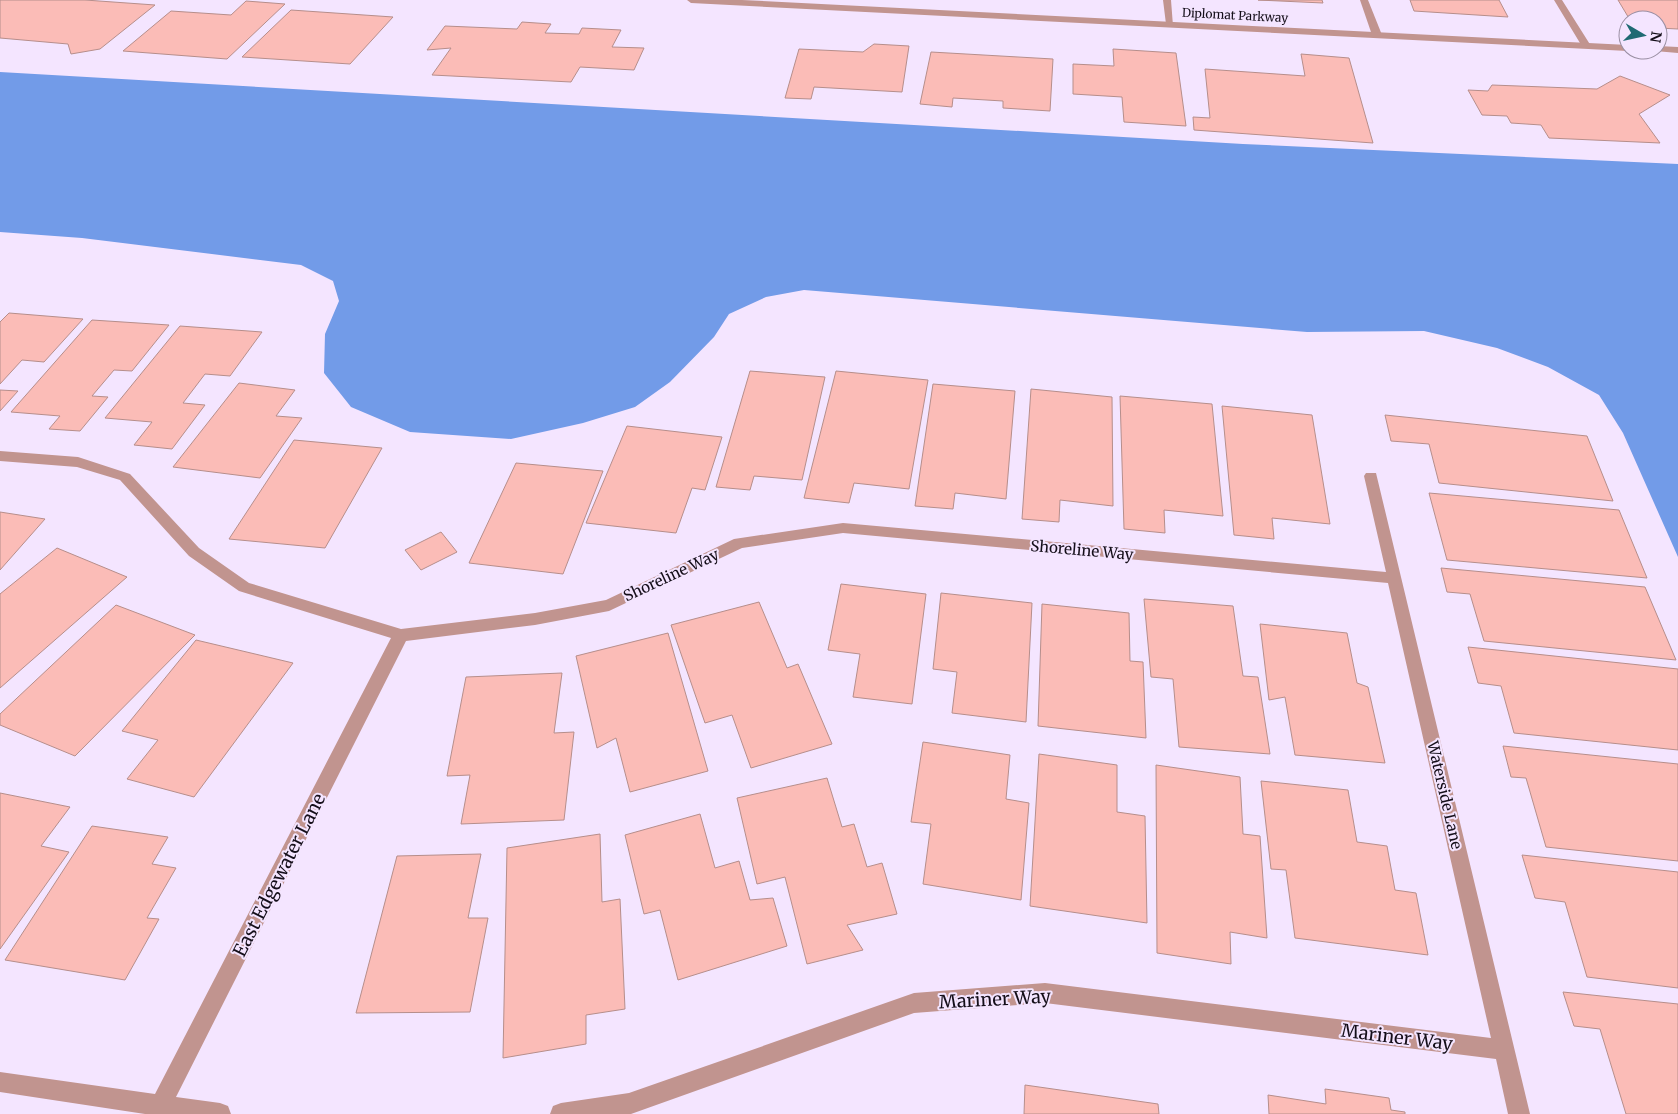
<svg xmlns="http://www.w3.org/2000/svg" width="1678" height="1114" font-family="Merriweather,serif">
  <style>
    .water { fill: #729be8 }
    .building { fill: #fbbcb7; stroke: #b68e8b }
    .lines { fill: none; stroke-linecap: round; stroke-linejoin: round }
    .service { fill: #c1948f; fill-rule: evenodd }
    .minor { fill: #c1948f; fill-rule: evenodd }
    .tertiary { fill: #c1948f; fill-rule: evenodd }
    .labels { text-anchor: middle; dominant-baseline: central; stroke-width: 4; stroke-linejoin: round; paint-order: stroke }
    .far-street-label { font-size: 12px; fill: #140e19; stroke: #f4e5ff }
    .street-label { font-size: 15px; fill: #140e19; stroke: #f4e5ff }
    .near-street-label { font-size: 18px; fill: #140e19; stroke: #f4e5ff }
  </style>
  <rect width="100%" height="100%" fill="#f4e5ff"/>
  <path class="water" d="M0,72L1243,144L1678,164V557L1623,433L1599,395L1548,367L1497,348L1424,331L1307,332L804,290L766,297L729,314L714,337L670,382L635,407L583,423L511,439L410,432L351,407L324,373L325,334L339,301L333,281L301,265L82,238L0,232Z"/>
  <path class="building" d="M0,0H85L155,5L100,49L71,54L68,44L0,38Z
    M1258,0H1322L1323,3Z
    M1410,0H1499L1508,17L1414,11Z
    M1618,0H1678V29L1658,28V20H1630Z
    M246,1L285,4L227,59L123,51L171,11L231,15Z
    M291,10L393,17L350,64L242,57Z
    M522,22L551,24L545,33L579,34L582,28L621,30L612,47L644,48L634,70L580,67L571,82L432,75L451,48L427,50L445,26L517,29Z
    M874,44L909,46L902,92L814,87L811,99L785,98L799,49L863,52Z
    M1113,49L1176,53L1186,126L1124,122L1122,97L1073,94V64L1114,66Z
    M931,52L1053,59L1050,111L1003,108V101L953,98L952,107L920,104Z
    M1301,54L1349,58L1373,143L1194,130L1193,117L1210,118L1205,69L1305,76Z
    M1620,76L1670,95L1639,114L1660,143L1549,138L1541,125L1511,123L1507,116L1482,115L1468,90L1488,91L1492,85L1597,89Z
    M9,313L83,319L44,362L22,360L0,384V322Z
    M92,320L169,325L132,371L114,370L92,396L108,397L80,431L49,429L60,416L11,412Z
    M180,326L262,332L230,376L205,374L183,403L205,405L172,449L134,445L152,422L105,418Z
    M750,371L825,377L802,480L754,476L750,490L716,487Z
    M836,371L928,380L909,489L854,483L849,503L804,498Z
    M239,383L295,390L276,416L302,418L260,478L173,467Z
    M933,384L1015,391L1006,499L955,493L953,509L915,506Z
    M1031,389L1112,397L1113,506L1060,500L1059,522L1022,519Z
    M0,390L18,391L0,411Z
    M1120,396L1212,404L1223,516L1164,510L1165,533L1124,529Z
    M1222,406L1312,415L1330,524L1272,518L1274,539L1234,535Z
    M1385,415L1587,436L1613,501L1439,483L1429,444L1391,441Z
    M627,426L722,437L705,490L692,488L676,533L586,523Z
    M294,440L382,448L325,548L229,539Z
    M516,463L603,471L563,574L469,563Z
    M1429,493L1619,510L1647,578L1447,560Z
    M0,512L45,519L0,570Z
    M441,532L457,552L421,570L405,550Z
    M57,548L127,577L0,688V594Z
    M1441,568L1645,587L1676,660L1484,641L1470,594L1447,592Z
    M841,584L926,594L912,704L853,697L860,654L828,650Z
    M941,593L1032,603L1026,722L952,713L957,672L933,669Z
    M1144,599L1233,606L1243,676L1258,677L1270,754L1179,747L1173,679L1151,677Z
    M759,602L787,668L798,664L832,744L751,768L732,715L705,723L671,625Z
    M1042,604L1129,613L1130,661L1143,662L1146,738L1038,726Z
    M116,605L195,635L75,756L0,725V714Z
    M1260,624L1347,633L1357,683L1368,687L1385,763L1295,755L1285,697L1269,700Z
    M668,633L708,771L630,792L616,738L597,748L576,656Z
    M196,640L293,663L194,797L127,779L158,740L122,731Z
    M1468,647L1678,669V750L1514,733L1501,686L1478,683Z
    M562,673L554,733L574,732L564,820L461,824L470,775L447,776L466,677Z
    M923,742L1010,755L1006,799L1029,803L1021,900L923,884L931,824L911,822Z
    M1503,746L1678,764V861L1546,847L1526,778L1511,777Z
    M1039,754L1117,765V812L1145,816L1147,923L1030,906Z
    M1156,765L1240,777L1243,834L1260,836L1267,938L1230,932L1231,964L1157,953Z
    M827,778L842,827L854,824L867,867L882,863L897,914L847,925L863,950L807,964L785,877L757,884L737,798Z
    M1261,781L1348,790L1357,842L1387,846L1395,890L1416,893L1428,955L1295,938L1286,870L1271,869Z
    M0,793L70,807L41,846L69,852L0,949Z
    M700,814L715,868L739,861L750,900L773,898L787,946L678,980L660,910L644,914L625,835Z
    M92,826L168,837L152,864L176,868L147,918L159,919L125,980L5,960Z
    M600,834L602,902L620,899L625,1009L586,1015V1044L503,1058L507,848Z
    M481,854L468,918H488L470,1012L356,1013L397,856Z
    M1522,855L1678,872V988L1587,977L1565,902L1535,898Z
    M1563,992L1678,1004V1114H1626L1600,1029L1574,1026Z
    M1025,1085L1158,1104L1159,1114H1024Z
    M1325,1089L1389,1098L1391,1110L1405,1112V1114H1269L1268,1095L1326,1104Z"/>
  <g class="lines">
    <path class="service" d="M1360,0H1368L1382,35L1380,37H1374L1372,35Z"/>
    <path class="minor" d="M1163,0H1171L1173,26L1170,27L1166,24Z
      M1554,0H1562L1591,46L1589,48H1583Z
      M0,451L78,457L130,474L199,548L249,583L401,629L535,613L606,600L734,539L843,523L1386,572L1364,476L1366,473H1376L1530,1114H1508L1496,1059L1045,1003L914,1013L631,1114H550L553,1106L561,1103L629,1093L914,993L1045,983L1491,1038L1388,583L843,533L742,548L609,611L535,625L406,641L176,1097L220,1103L228,1106L231,1114H145L0,1092V1072L155,1094L391,638L239,591L189,556L120,480L77,467L0,461Z"/>
    <path class="tertiary" d="M687,0H742L1628,45V50H1631L1628,51L691,3Z
      M1658,46L1678,47V53L1655,51L1658,50Z"/>
  </g>
  <g class="labels">
    <g class="far-street-label">
      <text transform="translate(1235 15) rotate(3)">Diplomat Parkway</text>
    </g>
    <g class="street-label">
      <text transform="translate(1082 550) rotate(5)">Shoreline Way</text>
      <text transform="translate(671 575) rotate(-25)">Shoreline Way</text>
      <text transform="translate(1445 795) rotate(77)">Waterside Lane</text>
    </g>
    <g class="near-street-label">
      <text transform="translate(279 875) rotate(-63)">East Edgewater Lane</text>
      <text transform="translate(995 999) rotate(-3)">Mariner Way</text>
      <text transform="translate(1397 1037) rotate(7)">Mariner Way</text>
    </g>
  </g>
  <g transform="translate(1643 35) rotate(99)"><circle r="24" fill="#f4e5ff" stroke="#9a8fa3"/>
  <path d="M0-4L9 19L0 12L-9 19Z" fill="#1f6a73"/>
  <text y="-8" font-size="14" font-weight="bold" text-anchor="middle" fill="#140e19">N</text>
  </g>
</svg>
